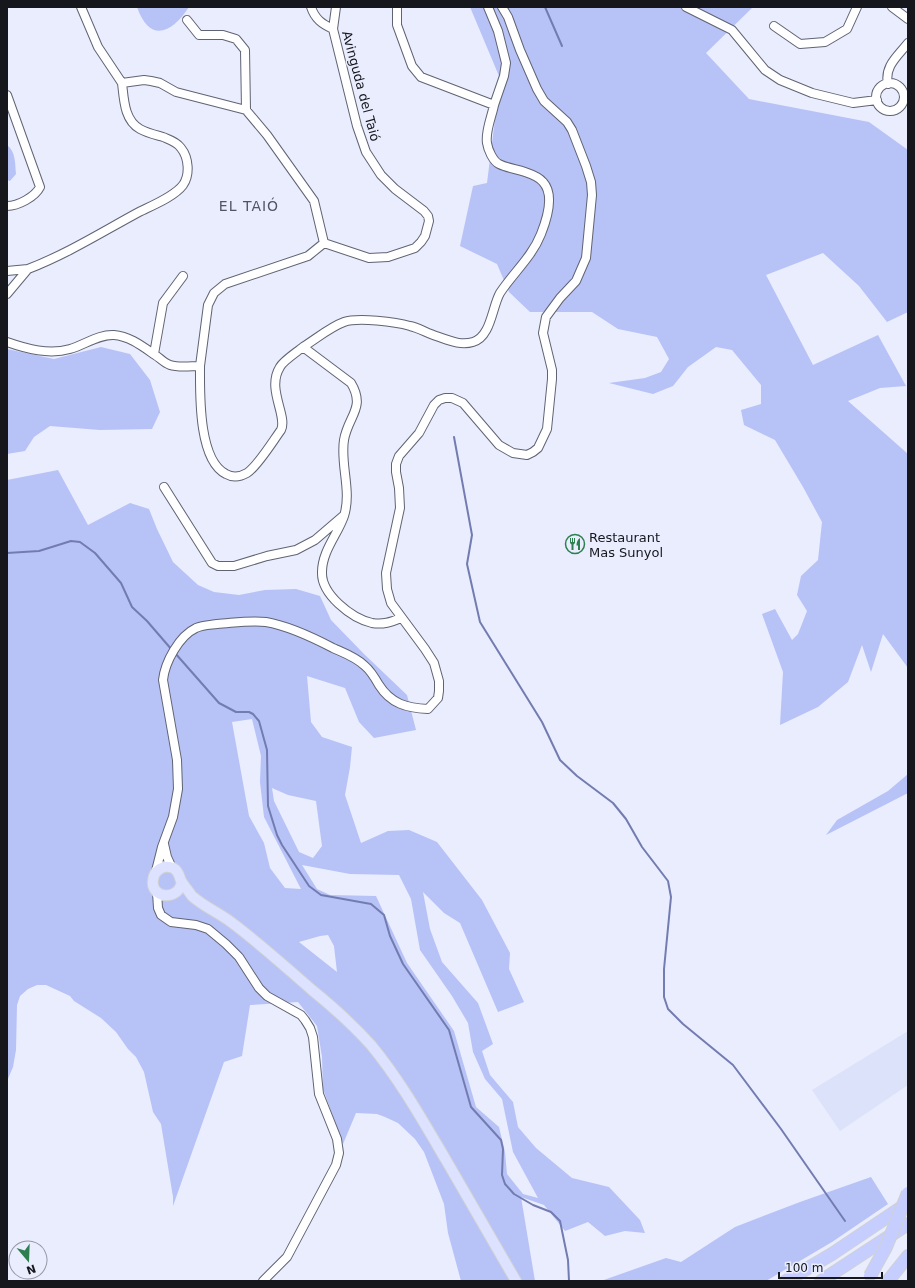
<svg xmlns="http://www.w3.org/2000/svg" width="915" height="1288" font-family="'DejaVu Sans',sans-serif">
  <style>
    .built { fill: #dde2fb }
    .green { fill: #b7c2f7; fill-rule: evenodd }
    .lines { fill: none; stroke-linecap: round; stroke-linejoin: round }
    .stream { stroke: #737cb0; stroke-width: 2 }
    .minor-casing { stroke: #606372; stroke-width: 10 }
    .major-casing { stroke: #d0d1d2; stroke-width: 12 }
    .highway-casing { stroke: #d0d1d2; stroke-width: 14 }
    .minor { stroke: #fff; stroke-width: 8 }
    .major { stroke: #dce2ff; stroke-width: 10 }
    .highway { stroke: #c5ceff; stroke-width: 12 }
    .highway-bridge-casing { stroke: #d0d1d2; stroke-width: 14; stroke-linecap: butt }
    .highway-bridge { stroke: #c5ceff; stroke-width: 12 }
    .labels { text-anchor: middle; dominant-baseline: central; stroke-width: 3; stroke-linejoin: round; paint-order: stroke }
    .street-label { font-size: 13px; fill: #16171d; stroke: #e9edfe }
    .poi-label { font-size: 13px; fill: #16171d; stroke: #e9edfe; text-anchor: start }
    .neighbourhood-label { font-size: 14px; letter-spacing: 1px; fill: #515462; stroke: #e9edfe }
  </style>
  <rect width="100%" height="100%" fill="#e9edfe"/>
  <path class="built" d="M908,1031V1085L840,1131L812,1090Z"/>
  <path class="green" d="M137,7H189C172,33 150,44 137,7Z
    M470,7H753L706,53L749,99L869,122L908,150V312L887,322L859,286L823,253L766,275L813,365L878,335L906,386L880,388L848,401L908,454V668L883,634L871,672L862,645L848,682L818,707L780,725L783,672L762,614L775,609L792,640L798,634L807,611L797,595L801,576L818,560L822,522L803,487L775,440L744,425L741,410L761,404V385L732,350L716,347L688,367L673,386L653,394L609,383L645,378L661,372L669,359L657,337L618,329L592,312H530L509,292L497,264L460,246L473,186L487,183L497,103L499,76Z
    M7,145C16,152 15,164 16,174L10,181L7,180Z
    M101,347L130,354L150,380L160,412L152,429L100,430L50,426L34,437L25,451L7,454V349L54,359Z
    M58,470L88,525L130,503L149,509L157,529L173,562L198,585L214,592L239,595L265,590L296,589L320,596L331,620L364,654L407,695L416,730L374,738L359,722L345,688L307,676L311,722L322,737L352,747L350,767L345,795L361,843L388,831L409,830L437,842L482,900L510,953L509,969L524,1002L498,1012L460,923L444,913L423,892L430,929L442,962L478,1003L493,1044L482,1051L490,1075L513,1102L518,1127L536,1148L572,1178L609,1187L640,1220L645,1233L625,1231L605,1236L588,1222L565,1231L544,1205L521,1197L535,1281H461L448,1233L444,1204L424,1152L415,1139L398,1123L385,1117L377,1114L356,1113L343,1144L323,1089L322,1057L317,1026L298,1002L250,1005L242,1056L224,1062L173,1206V1197L161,1124L153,1112L144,1072L136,1057L128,1049L116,1032L101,1018L74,1001L70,996L46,985H37L28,989L20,996L17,1005L16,1050L13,1067L7,1081V480ZM252,719L261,756L260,782L264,817L301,889L285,888L270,868L264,843L249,816L232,722ZM272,788L288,795L316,801L322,846L313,858L299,852L274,801ZM302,865L350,874L399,875L411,899L420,950L452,996L468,1023L473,1052L485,1079L502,1099L513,1152L538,1198L523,1194L507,1174L505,1152L499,1127L476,1107L454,1031L407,963L376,896L330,895L317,889ZM328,935L334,946L337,972L299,942L320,936Z
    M908,774V793L826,835L837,820L888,791Z
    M871,1177L888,1204L832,1242L766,1281H601L666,1258L681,1262L735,1227L800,1202Z"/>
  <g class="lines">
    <path class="stream" d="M545,7L562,46
      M454,437L472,535L467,564L480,622L542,722L560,760L577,776L613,803L626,819L642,847L668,881L671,897L664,969V997L668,1009L683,1024L733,1065L781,1129L845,1221
      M7,553L39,551L71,541L80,542L95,553L121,583L132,607L147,621L172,650
      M175,653L219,703L236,712H249L253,714L259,721L267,750L268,806L277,835L282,845L309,886L321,895L371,904L384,915L390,936L403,964L449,1030L471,1107L501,1140L503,1149L502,1175L505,1184L514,1194L533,1205L551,1212L560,1221L568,1260L569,1281"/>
    <g class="minor-casing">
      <path id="minor" d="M81,7L98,47L122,83L144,80L151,81L160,83L176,92L246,110L267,135L314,201L324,243L369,258L388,257L415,248L421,242L425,236L429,221L428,216L424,211L395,189L381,175L366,152L357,126L333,29L336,7
        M311,7C315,19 322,24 333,29
        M397,7V25L412,66L421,77L494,105L504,76L506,63L498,31L488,7
        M686,7L732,30L765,70L780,80L812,93L853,103L877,100
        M892,7L908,19
        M187,20L199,35H223L236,39L245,50L246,110
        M774,26L800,44L825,42L847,29L857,7
        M876 97a14 14 0 1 1 28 0a14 14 0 1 1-28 0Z
        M888,84C884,66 898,56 908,43
        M7,95L40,187C35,197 18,206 7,206
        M28,269C67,254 102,232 139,212C151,206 174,197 183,185C190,175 189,158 181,148C177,142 170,140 163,137C156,135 147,133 140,129C124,120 124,99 122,83
        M7,271L28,269L7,294
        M7,342C27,349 49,355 70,349C84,345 99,334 114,335C129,336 142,346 155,355C160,358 164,363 170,365C179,368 191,366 200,366C200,393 198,460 226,474C233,478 240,477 247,473C257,467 273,441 281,430C288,416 266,389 280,367C283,361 297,352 303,347L351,383C366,408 348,416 344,440C340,464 352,491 344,516C338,534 322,551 322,572C321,594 351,618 372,623C383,625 391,622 401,618
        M303,347C316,339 330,327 344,322C358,317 396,322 410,326C419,328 427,333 436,336C448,340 460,346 473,342C491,337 492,307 500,293C513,273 532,257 541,234C547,219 555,195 543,182C539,177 531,174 525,172C516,169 507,168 499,164C493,161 488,150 487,143C485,131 492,116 494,105
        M154,354L163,303L183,276
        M200,366L208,305L214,293L225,284L308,256L324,243
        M164,487L212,563L218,566H234L267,556L296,550L315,540L343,516
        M164,844L167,857L172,868
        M156,871L162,847L173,817L178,789L177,760L163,680C165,662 179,636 196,628C203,625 210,625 217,624C233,623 250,620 266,622C289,626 312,637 333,648C344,653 356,657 365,666C371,671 375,678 379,685C391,704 407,708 428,709L438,698L439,691V681L434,663L425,649L391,603L387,589L386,573L400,508L399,488L396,472V464L399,456L419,433L434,405L439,400L445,398H452L463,403L499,445L513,453L527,455L533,452L538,448L547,429L552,379V370L543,333L546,317L560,298L576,281L586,258L592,195L591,182L586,166L572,130L567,122L544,101L537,89L520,50L508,17L502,7
        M157,892L158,908L161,915L171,922L196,925L208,929L226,944L239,957L259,988L267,996L301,1015L305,1020L310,1028L313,1037L319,1094L337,1139L339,1153L336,1165L287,1257L263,1281"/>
    </g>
    <g class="major-casing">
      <path id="major" d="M182,882C178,902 150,898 153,880C154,870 164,864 173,868C179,871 179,876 181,881C183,884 190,893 192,896C203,906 219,913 231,922C259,943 286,967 312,990C333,1007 353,1025 371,1045C400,1080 423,1121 446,1160C469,1200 493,1241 516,1281"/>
    </g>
    <g class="highway-casing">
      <path id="highway" d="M786,1281L832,1254L905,1205
        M821,1281L908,1224
        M888,1281L908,1256"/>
    </g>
    <use href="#minor" class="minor"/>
    <use href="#major" class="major"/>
    <use href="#highway" class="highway"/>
    <g class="highway-bridge-casing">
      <path id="highway-bridge" d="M870,1276L886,1247L908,1193"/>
    </g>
    <use href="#highway-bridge" class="highway-bridge"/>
  </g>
  <defs>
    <g id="restaurant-ring" transform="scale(1)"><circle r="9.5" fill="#e9edfe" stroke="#2d7f50" stroke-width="1.5"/><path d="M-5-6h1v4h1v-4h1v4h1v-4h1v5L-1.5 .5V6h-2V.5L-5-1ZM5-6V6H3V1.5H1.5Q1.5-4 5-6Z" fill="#2d7f50"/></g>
  </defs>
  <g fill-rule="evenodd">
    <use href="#restaurant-ring" x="575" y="544"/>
  </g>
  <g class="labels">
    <g class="street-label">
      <text transform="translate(361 86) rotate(75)">Avinguda del Taió</text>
    </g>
    <g class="poi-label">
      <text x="589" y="537">Restaurant<tspan x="589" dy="15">Mas Sunyol</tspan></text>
    </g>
    <g class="neighbourhood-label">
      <text x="249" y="206">EL TAIÓ</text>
    </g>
  </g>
  <rect width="915" height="1288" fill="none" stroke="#16171d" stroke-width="16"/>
  <g transform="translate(28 1260) rotate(161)"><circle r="19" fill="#e9edfe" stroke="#9597a4"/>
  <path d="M0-3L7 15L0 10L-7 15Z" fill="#2d7f50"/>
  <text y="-6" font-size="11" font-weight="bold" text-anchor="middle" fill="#16171d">N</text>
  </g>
  <path d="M779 1272v6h103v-6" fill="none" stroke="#16171d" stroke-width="2"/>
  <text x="785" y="1272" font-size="12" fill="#16171d" stroke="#e9edfe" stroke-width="3" paint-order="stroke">100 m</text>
</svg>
